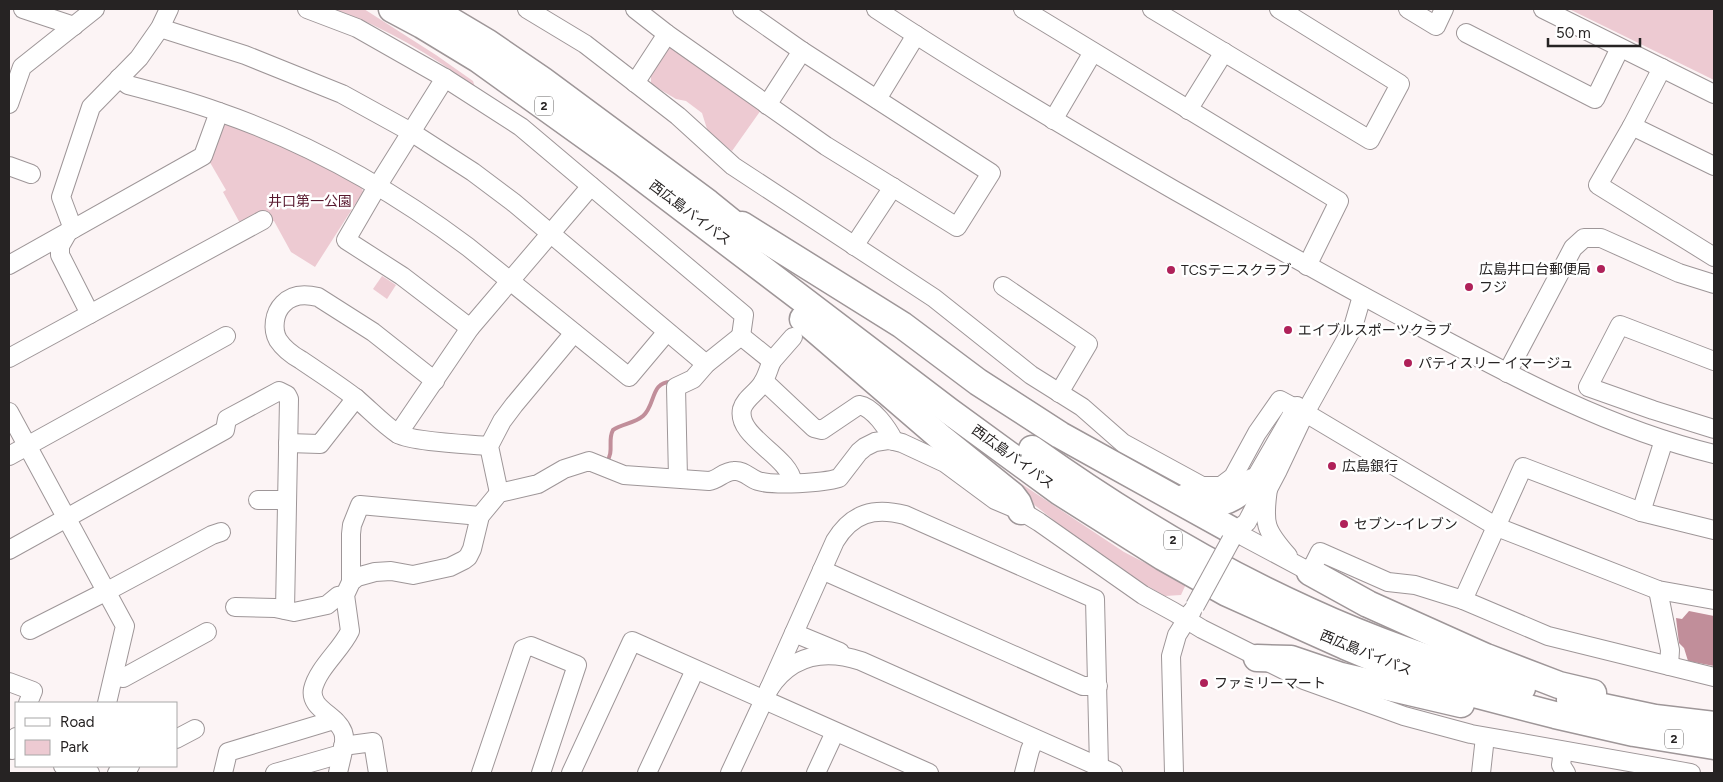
<svg xmlns="http://www.w3.org/2000/svg" width="1723" height="782" font-family="Figtree,'Noto Sans JP',sans-serif">
<style>
.green{fill:#edcad2}
.water{fill:#c18e9a}
.lines{fill:none;stroke-linecap:round;stroke-linejoin:round}
.stream{stroke:#c18e9a;stroke-width:4}
.minor-casing{stroke:#9e9698;stroke-width:20}
.highway-casing{stroke:#9e9698;stroke-width:29}
.minor{stroke:#fff;stroke-width:18}
.highway{stroke:#fff;stroke-width:26}
.minor-bridge-casing{stroke:#9e9698;stroke-width:20;stroke-linecap:butt}
.minor-bridge{stroke:#fff;stroke-width:18}
.poi-dot{fill:#af2159;stroke:#fff;stroke-width:2}
.labels{text-anchor:middle;dominant-baseline:central;stroke-width:5;stroke-linejoin:round;paint-order:stroke}
.shield{fill:#fff;stroke:#676565;stroke-width:1}
.shield-label{font-size:12px;font-weight:bold;fill:#262323}
.park-label{font-size:14px;fill:#58192f;stroke:#fff}
.street-label{font-size:14px;fill:#262323;stroke:#fff}
.poi-label{font-size:14px;fill:#262323;stroke:#fff;text-anchor:start}
</style>
<rect width="100%" height="100%" fill="#fcf4f5"/>
<g class="green">
<path d="M334 9H364L436 55 473 81 475 87C431 55 385 27 334 9Z"/>
<path d="M1569 9H1714V80Z"/>
<path d="M669 48H676L761 110 732 151 708 132 702 113 686 101 676 99 651 84V75Z"/>
<path d="M229 122 287 145 361 184 363 192 315 267 291 252 274 221 241 225 223 192 226 190 208 159 220 126Z"/>
<path d="M382 276 396 285 387 299 373 289Z"/>
<path d="M1002 471 1124 552 1186 584 1181 595 1165 596 1131 577 1084 544 1023 496Z"/>
</g>
<path class="water" d="M1689 611 1714 616V666L1688 661 1684 648 1679 643 1676 618 1682 619Z"/>
<g class="lines">
<path class="stream" d="M606 463C615 451 607 441 613 430 622 424 635 423 643 416 656 405 650 381 672 382"/>
<g class="minor-casing">
<g id="minor">
<path d="M23 9 74 26"/>
<path d="M307 9 357 28 445 78 521 127 744 315 741 336"/>
<path d="M527 9 585 44 678 116 733 166 934 298 1031 375 1082 407 1123 443 1202 486H1221L1233 477 1257 433 1280 400 1314 418 1497 527 1658 590 1714 600"/>
<path d="M635 9 667 34 826 146 957 227 991 173 802 51 742 9"/>
<path d="M876 9C973 73 1073 132 1174 190 1245 230 1316 271 1387 309 1492 365 1598 426 1714 454"/>
<path d="M1023 9 1339 201 1307 266"/>
<path d="M1152 9 1370 140 1400 84 1279 9"/>
<path d="M1408 9 1436 26 1444 9"/>
<path d="M1543 9 1714 94"/>
<path d="M160 28 245 55 342 94 411 132 473 172 513 202 706 364"/>
<path d="M1466 33 1595 99 1620 48"/>
<path d="M1662 68 1632 126 1598 185 1714 257"/>
<path d="M119 78 128 85C159 93 189 101 219 112 309 143 392 190 468 247L629 377 666 333"/>
<path d="M445 78 378 185 346 240 402 276 470 328"/>
<path d="M635 83 667 34"/>
<path d="M877 99 916 35"/>
<path d="M9 104 22 67 95 9"/>
<path d="M767 105 802 51"/>
<path d="M1188 110 1224 52"/>
<path d="M1053 120 1093 52"/>
<path d="M1632 126 1714 166"/>
<path d="M9 166 31 174"/>
<path d="M73 229 61 197 91 107 139 58 160 28 169 9"/>
<path d="M68 232 60 246V255L90 314"/>
<path d="M854 246 893 187"/>
<path d="M9 265 203 156 219 112"/>
<path d="M1003 286 1088 344 1059 393"/>
<path d="M9 358 263 220"/>
<path d="M772 361 793 337"/>
<path d="M1714 361 1620 325 1588 387 1653 410 1714 429"/>
<path d="M1507 373 1573 248 1584 238H1601L1679 273 1714 284"/>
<path d="M435 381 373 332 318 297C306 294 292 294 283 304 274 313 272 329 278 340 284 349 292 355 301 360 320 373 339 385 357 399 370 410 384 425 398 434 413 442 468 444 489 446"/>
<path d="M764 381 814 428 822 430 859 405C873 407 888 429 894 441"/>
<path d="M9 412 125 626 107 703"/>
<path d="M398 434 470 328 591 186"/>
<path d="M288 443 320 444 356 398"/>
<path d="M9 456 226 336"/>
<path d="M678 478 676 387 693 379 706 364 741 336 772 361C769 367 767 376 763 382 758 392 745 398 742 409 736 437 789 455 793 483"/>
<path d="M1268 489C1263 524 1265 530 1288 556"/>
<path d="M1251 492 1253 482 1297 406"/>
<path d="M499 493 489 446 502 421 514 405 574 333"/>
<path d="M258 500H287"/>
<path d="M1641 512 1664 440"/>
<path d="M1235 532 1310 572 1320 552 1388 582 1415 585 1463 600 1548 636 1714 677"/>
<path d="M1231 540 1235 532 1247 522 1261 495 1268 489 1278 470 1305 413 1353 327 1362 296"/>
<path d="M9 550 225 430 227 419 279 391 287 395 289 399 285 610"/>
<path d="M822 570 1083 686H1098"/>
<path d="M351 582V534L352 525 360 505 480 516"/>
<path d="M1658 590 1670 650 1669 666"/>
<path d="M1463 600 1523 467 1641 512 1714 530"/>
<path d="M235 607 275 608 294 612 327 605 338 596 345 595"/>
<path d="M30 630 113 588 212 535 221 532"/>
<path d="M794 633 840 652"/>
<path d="M114 676 123 678 207 632"/>
<path d="M9 682 33 691 28 703"/>
<path d="M769 689 835 541C852 513 874 507 905 515L1095 599 1099 767 1098 773"/>
<path d="M176 739 195 729"/>
<path d="M343 746 373 742 378 773"/>
<path d="M9 749 12 750 16 737"/>
<path d="M1563 751 1561 765 1566 773"/>
<path d="M63 766 90 773"/>
<path d="M117 773 130 766"/>
<path d="M223 773 228 752 334 720"/>
<path d="M275 773 341 754"/>
<path d="M338 773C340 761 347 743 343 732 337 715 309 709 313 689 318 668 341 650 350 631L345 595 351 582 357 577 375 572 391 571 413 575 450 567 464 560 468 557 472 549 480 516 499 493 538 484 564 469 589 461 624 475 709 481C718 480 724 471 734 471 744 470 749 478 758 481 774 486 823 483 839 478L859 452 865 447 875 442 888 440 894 441 902 443 945 463 995 500 1021 511 1039 522 1143 595 1174 612 1202 629 1304 680 1404 716 1471 734 1691 773"/>
<path d="M481 773 523 649 531 646 577 665 541 773"/>
<path d="M571 773 632 641 929 773"/>
<path d="M647 773 695 670"/>
<path d="M730 773 769 689C791 655 824 649 861 661L1113 773"/>
<path d="M816 773 835 732"/>
<path d="M1024 773 1030 750 1035 739"/>
<path d="M1174 773 1171 656 1177 635 1192 611"/>
<path d="M1481 773 1485 737"/>
</g>
</g>
<g class="highway-casing">
<g id="highway">
<path d="M392 9 422 25 478 59 623 163 949 411 1060 492 1163 557 1227 593 1345 646 1388 664 1474 694 1555 715 1634 733 1714 746"/>
<path d="M431 9 488 43 542 80 708 203 755 241"/>
<path d="M742 225 902 325 978 382 1060 435 1235 532"/>
<path d="M803 319 940 437 1012 495 1018 503 1021 511"/>
<path d="M1032 449C1119 511 1211 567 1309 611 1378 643 1450 667 1522 688"/>
<path d="M1186 497C1216 508 1229 504 1253 482"/>
<path d="M1310 572 1368 604 1486 657 1559 685 1593 693"/>
<path d="M1257 658 1291 659 1341 676 1461 704"/>
<path d="M1570 700 1655 718 1714 725"/>
</g>
</g>
<use href="#minor" class="minor"/>
<use href="#highway" class="highway"/>
<g class="minor-bridge-casing">
<path id="minor-bridge" d="M1195 606 1231 540"/>
</g>
<use href="#minor-bridge" class="minor-bridge"/>
</g>
<g class="poi-dot">
<circle cx="1601" cy="269" r="5"/>
<circle cx="1171" cy="270" r="5"/>
<circle cx="1469" cy="287" r="5"/>
<circle cx="1288" cy="330" r="5"/>
<circle cx="1408" cy="363" r="5"/>
<circle cx="1332" cy="466" r="5"/>
<circle cx="1344" cy="524" r="5"/>
<circle cx="1204" cy="683" r="5"/>
</g>
<g class="labels">
<g class="shield">
<rect x="535" y="96.5" width="18" height="19" rx="4"/>
<rect x="1164" y="530.5" width="18" height="19" rx="4"/>
<rect x="1665" y="729.5" width="18" height="19" rx="4"/>
</g>
<g class="shield-label">
<text x="544" y="106">2</text>
<text x="1173" y="540">2</text>
<text x="1674" y="739">2</text>
</g>
<g class="park-label">
<text x="310" y="201">井口第一公園</text>
</g>
<g class="street-label">
<text transform="translate(690 213) rotate(37)">西広島バイパス</text>
<text transform="translate(1013 457) rotate(36)">西広島バイパス</text>
<text transform="translate(1366 653) rotate(22)">西広島バイパス</text>
</g>
<g class="poi-label">
<text x="1591" y="269" text-anchor="end">広島井口台郵便局</text>
<text x="1181" y="270">TCSテニスクラブ</text>
<text x="1479" y="287">フジ</text>
<text x="1298" y="330">エイブルスポーツクラブ</text>
<text x="1418" y="363">パティスリー イマージュ</text>
<text x="1342" y="466">広島銀行</text>
<text x="1354" y="524">セブン-イレブン</text>
<text x="1214" y="683">ファミリーマート</text>
</g>
</g>
<rect width="1723" height="782" fill="none" stroke="#262323" stroke-width="20"/>
<rect x="15" y="702" width="162" height="65" fill="#ffffff" stroke="#a8a7a7"/>
<rect x="25" y="718" width="25" height="8" fill="#ffffff" stroke="#a8a7a7"/>
<text x="60" y="727" font-size="15" fill="#262323">Road</text>
<rect x="25" y="740" width="25" height="15" fill="#edcad2" stroke="#a8a7a7"/>
<text x="60" y="752" font-size="15" fill="#262323">Park</text>
<path d="M1548 38v8h92v-8" fill="none" stroke="#262323" stroke-width="2.5"/>
<text x="1556" y="38" font-size="15" fill="#262323" stroke="#ffffff" stroke-width="4" paint-order="stroke">50 m</text>
</svg>
